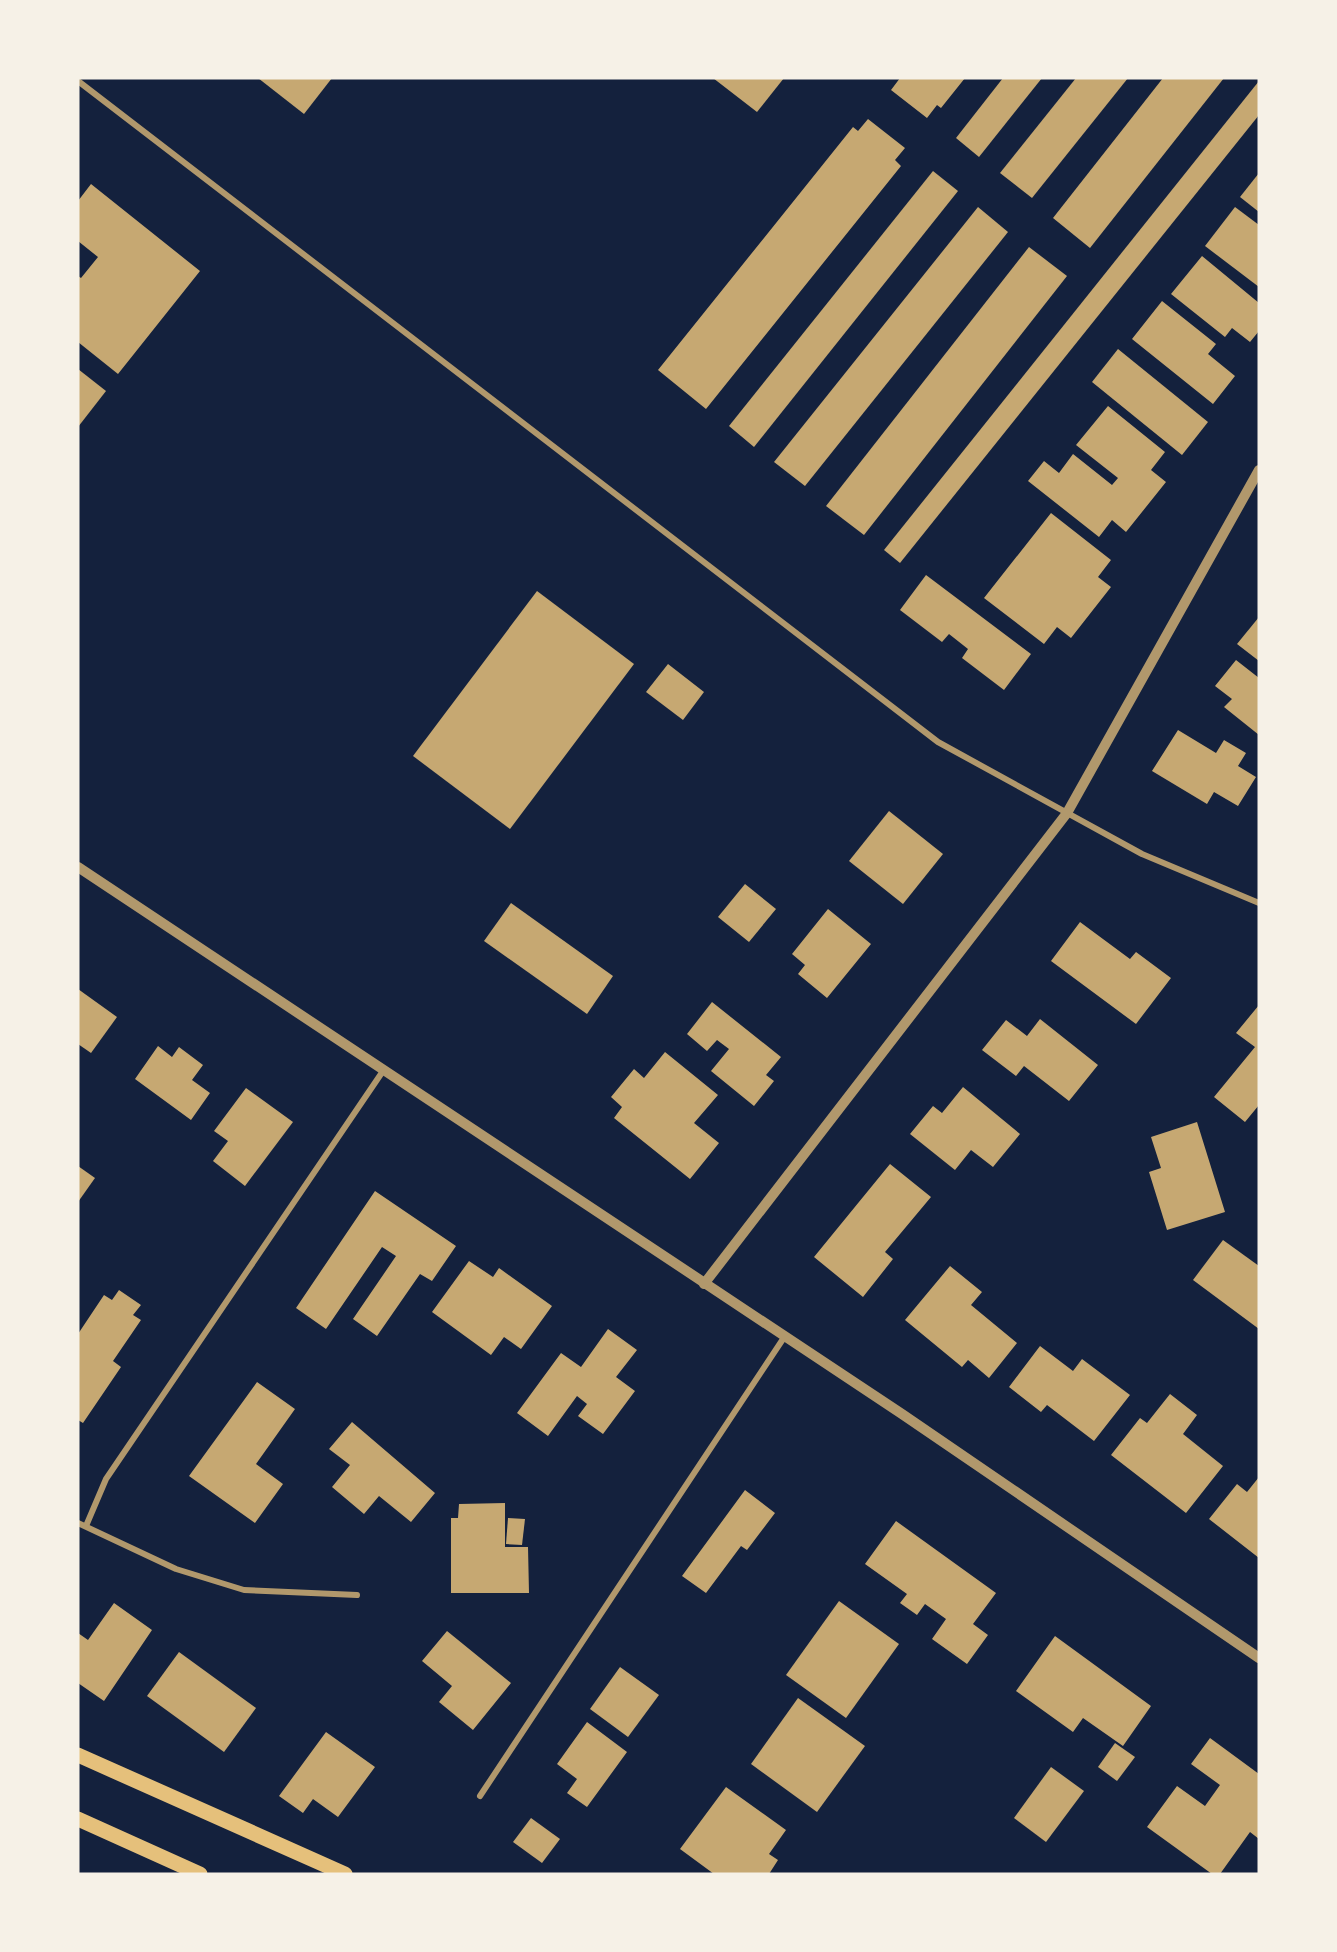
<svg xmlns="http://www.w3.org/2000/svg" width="1337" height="1952" font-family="'Titillium Web',sans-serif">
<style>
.building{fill:#c6a872}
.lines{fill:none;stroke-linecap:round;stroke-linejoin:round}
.minor{stroke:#b1986c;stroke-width:6}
.tertiary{stroke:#b1986c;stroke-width:10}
.primary{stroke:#e5c07b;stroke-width:15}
</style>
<rect width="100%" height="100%" fill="#14213d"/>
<g class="building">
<path d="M258 78H332L304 114Z"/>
<path d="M713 78H784L757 112Z"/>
<path d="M900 78H965L941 108 937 105 927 118 891 90Z"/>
<path d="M1003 78H1042L979 157 956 138Z"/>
<path d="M1076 78H1128L1032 198 1000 173Z"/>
<path d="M1163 78H1224L1090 248 1053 218Z"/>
<path d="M1259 81V115L900 563 884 550Z"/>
<path d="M868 119 905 148 895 160 901 166 706 409 658 370 853 127 858 131Z"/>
<path d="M933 171 958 191 754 447 729 426Z"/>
<path d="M1259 173V212L1240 197Z"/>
<path d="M91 184 200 271 118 374 78 342V276L81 278 98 257 78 241V201Z"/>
<path d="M978 207 1008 232 805 486 774 462Z"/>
<path d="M1235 207 1259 225V287L1205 246Z"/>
<path d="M1029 247 1067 276 864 535 826 506Z"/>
<path d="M1202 256 1259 303V331L1250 342 1232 328 1225 337 1171 294Z"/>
<path d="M1162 301 1216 344 1208 354 1235 376 1213 404 1132 339Z"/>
<path d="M1118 349 1208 422 1182 455 1092 382Z"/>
<path d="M78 369 106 391 78 427Z"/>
<path d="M1108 406 1165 452 1151 470 1166 482 1126 532 1112 520 1099 537 1028 481 1044 461 1059 473 1073 454 1112 485 1118 478 1076 445Z"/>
<path d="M1051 513 1111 560 1098 577 1111 587 1071 638 1057 627 1044 644 984 598Z"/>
<path d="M926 575 1031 654 1004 690 962 658 968 649 949 634 942 642 900 610Z"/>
<path d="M537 591 634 664 510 829 413 756Z"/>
<path d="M1259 617V661L1237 644Z"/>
<path d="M1236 660 1259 678V735L1224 707 1232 699 1215 686Z"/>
<path d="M668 664 704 692 683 720 646 692Z"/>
<path d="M1178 730 1216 753 1224 740 1246 753 1238 766 1256 777 1238 806 1214 792 1207 804 1152 771Z"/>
<path d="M889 811 943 854 903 904 849 861Z"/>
<path d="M745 884 776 909 749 942 718 917Z"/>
<path d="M511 903 613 976 587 1014 484 941Z"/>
<path d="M828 909 871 944 827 998 798 974 805 965 792 954Z"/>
<path d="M1080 922 1130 959 1136 952 1171 978 1136 1024 1051 961Z"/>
<path d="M78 989 117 1017 91 1053 78 1044Z"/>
<path d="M712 1002 781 1057 766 1075 774 1081 754 1106 711 1071 729 1049 717 1040 707 1051 687 1034Z"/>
<path d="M1259 1005V1105L1245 1122 1214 1097 1255 1047 1236 1033Z"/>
<path d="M1040 1019 1098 1065 1069 1101 1024 1066 1016 1076 982 1050 1006 1020 1027 1036Z"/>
<path d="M158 1046 172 1057 179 1047 203 1065 192 1080 210 1093 191 1120 135 1079Z"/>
<path d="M665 1052 718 1095 694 1123 719 1143 690 1179 614 1118 622 1107 611 1097 634 1069 644 1078Z"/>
<path d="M963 1087 1020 1134 993 1167 971 1150 955 1170 910 1134 933 1106 942 1113Z"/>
<path d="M246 1088 293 1122 245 1186 213 1161 228 1141 214 1131Z"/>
<path d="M1197 1122 1225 1212 1167 1230 1149 1172 1161 1168 1151 1137Z"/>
<path d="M890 1164 931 1197 885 1252 893 1259 863 1297 814 1257Z"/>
<path d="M78 1166 95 1178 78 1202Z"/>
<path d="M375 1191 456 1246 432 1281 420 1274 377 1336 353 1319 396 1256 382 1247 326 1329 296 1308Z"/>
<path d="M1223 1240 1259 1266V1329L1193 1280Z"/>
<path d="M469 1261 493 1277 499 1268 552 1306 521 1349 504 1337 491 1355 432 1312Z"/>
<path d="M950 1266 982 1292 971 1305 1017 1343 989 1378 968 1360 962 1367 905 1320Z"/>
<path d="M119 1290 141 1305 133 1315 141 1320 113 1361 121 1367 83 1423 78 1420V1334L104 1295 112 1300Z"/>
<path d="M608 1329 637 1350 616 1377 635 1391 603 1434 578 1416 587 1404 577 1396 548 1436 517 1413 561 1353 581 1367Z"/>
<path d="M1040 1346 1073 1371 1082 1359 1130 1395 1094 1441 1047 1405 1041 1412 1009 1387Z"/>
<path d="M257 1382 295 1409 256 1464 283 1484 255 1523 189 1476Z"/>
<path d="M1170 1394 1197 1415 1183 1434 1223 1466 1186 1513 1111 1455 1140 1418 1147 1423Z"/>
<path d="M352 1422 435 1493 411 1522 379 1496 364 1514 332 1487 350 1465 329 1449Z"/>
<path d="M1259 1477V1558L1209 1519 1237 1484 1247 1492Z"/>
<path d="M745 1490 775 1513 747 1550 741 1546 706 1593 682 1576Z"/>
<path d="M505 1503V1547H528L529 1593H451V1518H458L459 1504Z"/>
<path d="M508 1518 525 1519 522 1545 506 1544Z"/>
<path d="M896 1521 996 1593 973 1624 988 1635 967 1664 932 1639 946 1619 925 1604 917 1615 900 1603 907 1594 865 1564Z"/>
<path d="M839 1601 899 1644 846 1718 786 1675Z"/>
<path d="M114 1603 152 1630 104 1701 78 1683V1633L88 1640Z"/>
<path d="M447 1631 511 1683 473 1730 439 1702 452 1686 422 1661Z"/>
<path d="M1055 1636 1151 1706 1123 1746 1083 1718 1073 1732 1016 1691Z"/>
<path d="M179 1652 256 1708 224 1752 147 1696Z"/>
<path d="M620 1667 659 1695 628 1737 590 1709Z"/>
<path d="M798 1698 865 1746 817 1812 751 1764Z"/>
<path d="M587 1722 627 1752 587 1807 567 1793 577 1779 557 1764Z"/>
<path d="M326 1732 375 1767 338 1817 313 1799 303 1813 279 1796Z"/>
<path d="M1210 1738 1259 1774V1839L1250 1832 1220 1874H1212L1147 1827 1177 1786 1205 1806 1220 1785 1191 1764Z"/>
<path d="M1115 1743 1135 1757 1117 1781 1098 1767Z"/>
<path d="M1051 1767 1084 1791 1046 1842 1014 1818Z"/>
<path d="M726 1787 786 1830 769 1854 778 1860 769 1874H714L680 1849Z"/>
<path d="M531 1818 560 1839 542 1863 513 1842Z"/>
</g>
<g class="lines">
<g class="minor">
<path d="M78 81 938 742 1142 854 1259 903"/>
<path d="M78 1523 176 1569 244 1590 357 1595"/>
<path d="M86 1526 106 1479 383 1071"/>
<path d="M480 1796 785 1336"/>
</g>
<g class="tertiary">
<path d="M78 867 902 1414 1259 1658"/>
<path d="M704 1284 1067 813 1259 470"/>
</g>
<g class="primary">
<path d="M78 1755 345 1874"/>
<path d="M78 1819 200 1874"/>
</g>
</g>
<rect width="1337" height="1952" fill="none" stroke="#f6f1e7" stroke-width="159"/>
</svg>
